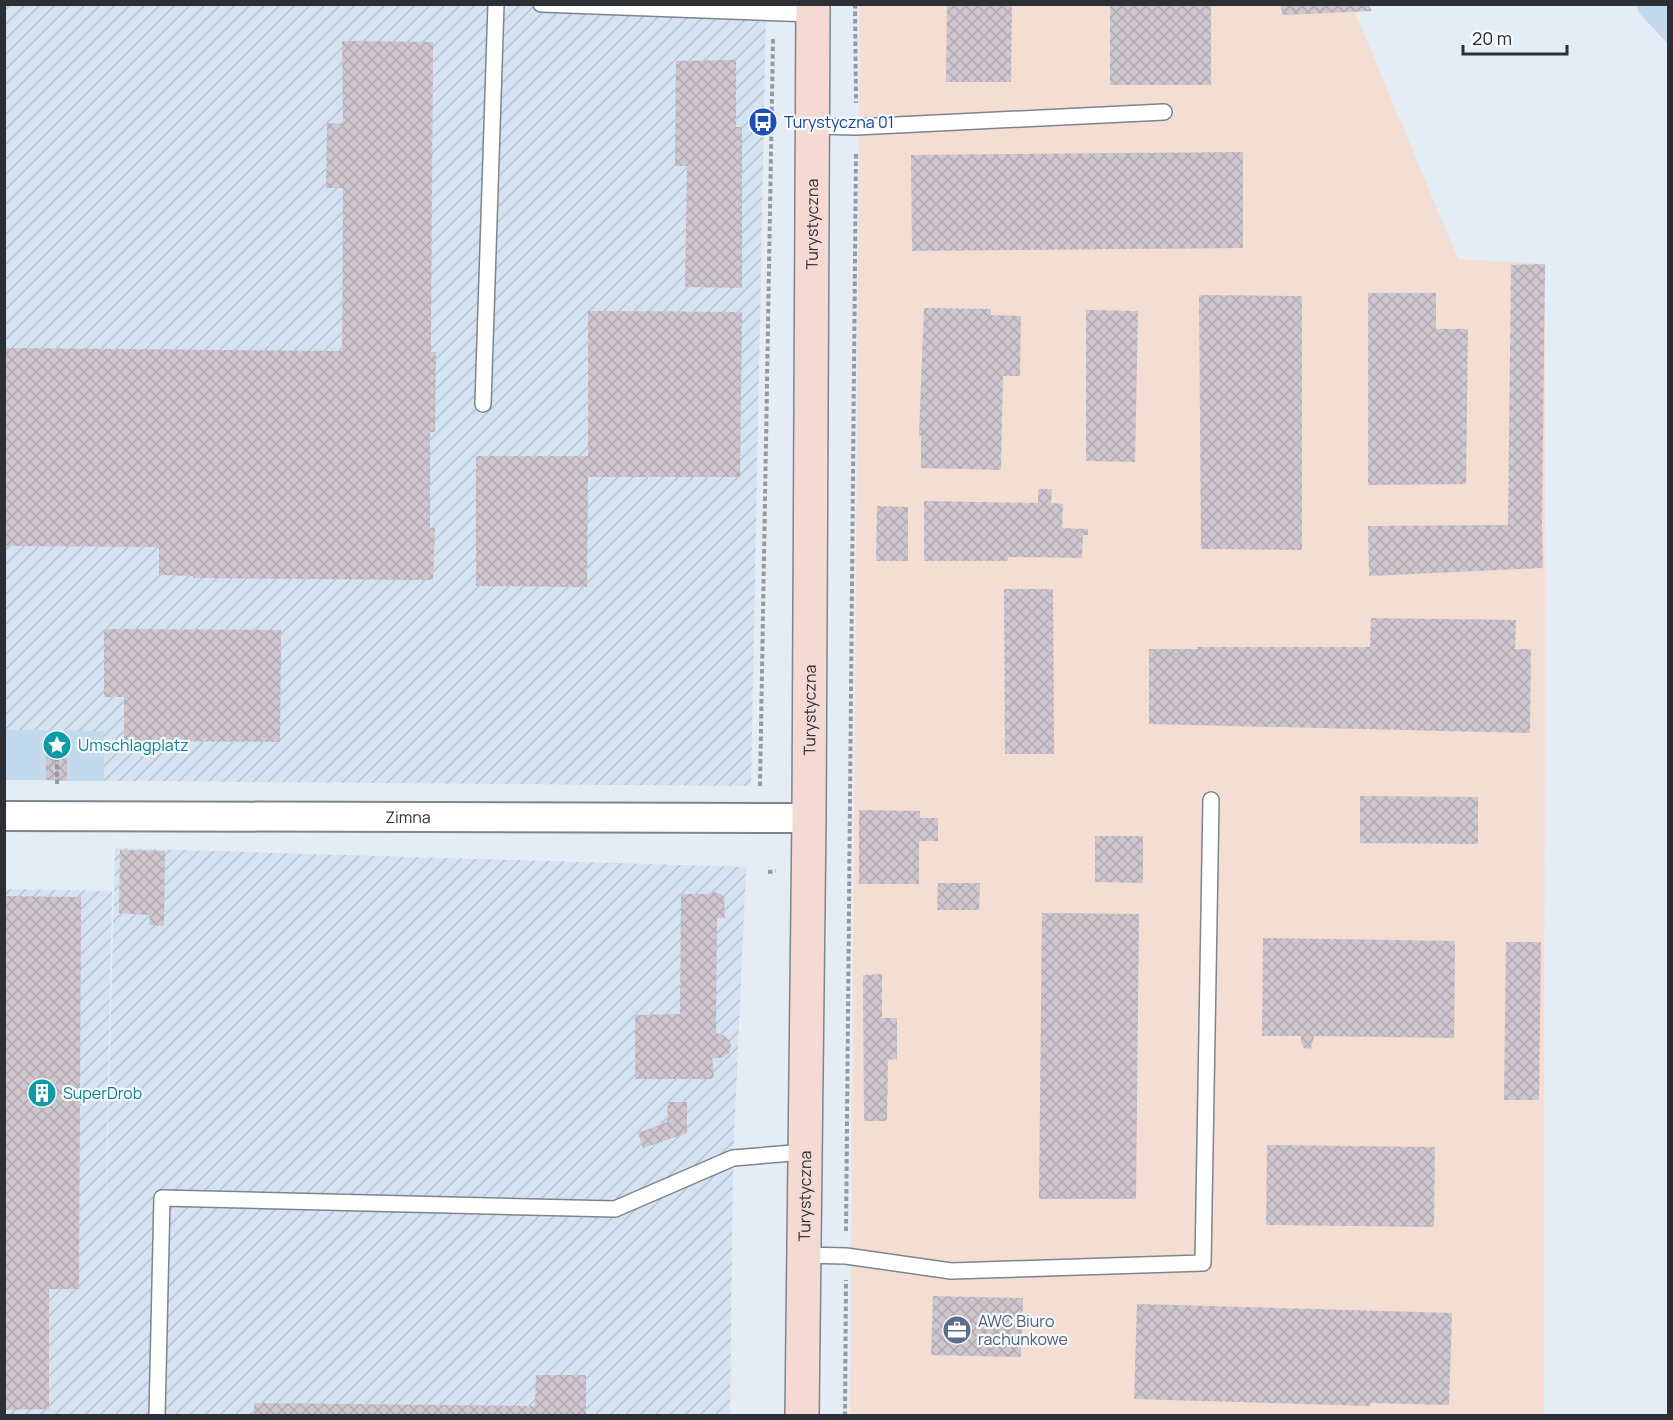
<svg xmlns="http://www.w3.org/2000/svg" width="1673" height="1420" font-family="Manrope,sans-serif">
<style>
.commercial{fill:#f4ddd2}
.industrial{fill:url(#industrial-furrows)}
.green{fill:#c2d9ee}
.building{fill:url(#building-cross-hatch)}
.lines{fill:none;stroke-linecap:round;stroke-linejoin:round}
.service-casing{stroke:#7d858d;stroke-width:18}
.minor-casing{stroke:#7d858d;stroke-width:32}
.secondary-casing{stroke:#7d858d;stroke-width:36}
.path{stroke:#949aa1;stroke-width:4;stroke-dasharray:4.5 3;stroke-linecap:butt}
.service{stroke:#fff;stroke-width:15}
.minor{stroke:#fff;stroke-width:28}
.secondary{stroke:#f4dad2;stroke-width:33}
.labels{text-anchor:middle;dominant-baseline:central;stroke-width:4.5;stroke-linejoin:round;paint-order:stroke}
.transit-label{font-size:16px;fill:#164399;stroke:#f6fafd;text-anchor:start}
.street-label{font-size:16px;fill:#2c2f33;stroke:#f6fafd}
.culture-label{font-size:16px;fill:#0d838f;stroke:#f6fafd;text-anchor:start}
.service-label{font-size:16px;fill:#4e5e75;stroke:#f6fafd;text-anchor:start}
</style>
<defs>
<pattern id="industrial-furrows" width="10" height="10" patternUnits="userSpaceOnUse" patternTransform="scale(1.5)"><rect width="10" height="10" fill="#d4e2f1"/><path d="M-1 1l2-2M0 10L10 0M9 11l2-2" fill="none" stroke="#b6c2cf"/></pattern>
<pattern id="building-cross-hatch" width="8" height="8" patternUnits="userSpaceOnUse" patternTransform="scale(1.5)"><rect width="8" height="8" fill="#cec5ce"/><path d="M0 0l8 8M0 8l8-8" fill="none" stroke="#b1aab1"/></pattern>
</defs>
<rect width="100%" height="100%" fill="#e4edf6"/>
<path class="commercial" d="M860 5H1352L1458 259 1545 264 1544 1415 850 1416Z"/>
<g class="industrial">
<path d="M4 5H766L751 786 5 780Z"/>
<path d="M115 848 746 867 733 1158 730 1415 5 1416V889L112 891 104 1291Z"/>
</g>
<g class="green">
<path d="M1636 5H1668V44L1639 13Z"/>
<path d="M5 730 104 731V781H67V740H46V780H5Z"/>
</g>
<g class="building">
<path d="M947 4H1012L1011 82H946Z"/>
<rect x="1110" y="4" width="101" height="81"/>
<path d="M1280 4H1368L1372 11 1283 15Z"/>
<path d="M342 41 433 42 431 330V352H436L435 432H430V528H435L433 580 193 578V576L159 575V547L4 546V348L342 351 343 188H326L327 123 343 124Z"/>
<path d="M736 60V127H742V288L685 287 687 166H675L676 61Z"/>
<path d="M1243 152V248L912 251 911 155Z"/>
<path d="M1545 264 1542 525 1543 568 1369 576 1368 526 1508 525 1511 265Z"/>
<path d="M1368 293H1436V329H1468L1466 484 1368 485Z"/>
<path d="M1199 295 1302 296V550L1201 549Z"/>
<path d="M924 308 991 309V315L1021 316 1020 376H1003L1001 470 921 468V435L919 436Z"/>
<path d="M1086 310 1138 311 1135 462 1086 461Z"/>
<path d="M588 311 742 312 740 477H588L587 587 476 586V456H588Z"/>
<path d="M1038 489H1052L1051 503 1063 504 1062 528 1088 529V535H1083L1082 558 1008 557V561H924V501L1038 503Z"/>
<path d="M877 506 908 507V561H876Z"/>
<path d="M1004 589H1053L1054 754H1005Z"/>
<path d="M1371 618 1516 620 1515 649H1531L1530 733 1149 724V649H1197V647H1370Z"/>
<path d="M104 629 281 630 280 742 124 741V697H104Z"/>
<path d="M46 740H67V781L46 780Z"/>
<path d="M1360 796 1478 797V844L1360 843Z"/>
<path d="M859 810 920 811V818H938V841H919V884H859Z"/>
<path d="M1095 836H1143V883L1095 882Z"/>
<path d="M120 850 165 851 164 926 149 925 150 915 119 913Z"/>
<path d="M938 883H980L979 910H937Z"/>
<path d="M716 892 723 895 724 898 725 918H717L716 1033 723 1035 729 1040 731 1045 729 1053 721 1058H712L714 1076 712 1079H635V1015L680 1014 681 894H709Z"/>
<path d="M4 896 81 897 79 1289H49V1409L4 1410Z"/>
<path d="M1042 913 1139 914 1136 1199H1039Z"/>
<path d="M1263 938 1455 941 1454 1038 1314 1036 1311 1049 1304 1048 1301 1043V1036H1262Z"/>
<path d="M1506 942H1541L1539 1100H1504Z"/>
<path d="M882 974V1018H897V1059L888 1060 887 1121H864L863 975Z"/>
<path d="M668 1102H687V1133L643 1148 638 1133 667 1122Z"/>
<path d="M1267 1145 1435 1147 1434 1227 1266 1225Z"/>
<path d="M933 1296 1023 1298 1021 1357 931 1355Z"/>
<path d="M1137 1304 1452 1313 1449 1405 1370 1403V1406L1134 1399Z"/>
<path d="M536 1375H586V1416H254V1403L535 1406Z"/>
</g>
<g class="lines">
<g class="service-casing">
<g id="service">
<path d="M541 4 813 14"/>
<path d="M812 126 856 127 1164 112"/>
<path d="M483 404 496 4"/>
<path d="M803 1255 846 1256 951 1271 1203 1263 1211 800"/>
<path d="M157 1416 162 1198 615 1209 733 1158 805 1152"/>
</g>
</g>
<g class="minor-casing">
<g id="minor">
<path id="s1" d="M4 816 809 818"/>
</g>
</g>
<g class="secondary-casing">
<g id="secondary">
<path id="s2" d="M802 1416 809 818 813 4"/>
</g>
</g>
<g class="path">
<path d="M855 4 856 103"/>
<path d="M57 784V751"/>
<path d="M760 786 773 38"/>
<path d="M768 872 776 871"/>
<path d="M846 1231 856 152"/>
<path d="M845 1416 846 1280"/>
</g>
<use href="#service" class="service"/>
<use href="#minor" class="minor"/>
<use href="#secondary" class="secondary"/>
</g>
<defs>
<g id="bus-disc" transform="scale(1.5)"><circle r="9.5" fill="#1a4fb4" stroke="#f6fafd"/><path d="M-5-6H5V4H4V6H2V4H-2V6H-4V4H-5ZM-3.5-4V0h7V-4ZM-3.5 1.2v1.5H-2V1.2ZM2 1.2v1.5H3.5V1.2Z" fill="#fff"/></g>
<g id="sight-disc" transform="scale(1.5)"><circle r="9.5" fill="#0f9aa8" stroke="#f6fafd"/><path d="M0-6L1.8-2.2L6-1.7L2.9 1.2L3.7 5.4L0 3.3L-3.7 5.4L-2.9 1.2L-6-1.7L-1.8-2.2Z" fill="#fff"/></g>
<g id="building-disc" transform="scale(1.5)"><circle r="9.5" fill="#0f9aa8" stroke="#f6fafd"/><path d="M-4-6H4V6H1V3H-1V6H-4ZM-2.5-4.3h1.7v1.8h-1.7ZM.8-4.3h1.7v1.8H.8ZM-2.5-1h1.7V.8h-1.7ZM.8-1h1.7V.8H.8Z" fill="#fff"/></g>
<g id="office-disc" transform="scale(1.5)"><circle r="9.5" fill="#5c6f8a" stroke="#f6fafd"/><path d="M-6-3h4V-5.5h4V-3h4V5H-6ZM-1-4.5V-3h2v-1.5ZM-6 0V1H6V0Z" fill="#fff"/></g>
</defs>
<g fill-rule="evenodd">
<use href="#bus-disc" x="763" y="122"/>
<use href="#sight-disc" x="57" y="745"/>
<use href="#building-disc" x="42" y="1093"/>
<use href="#office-disc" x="957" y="1330"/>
</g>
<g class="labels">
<g class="transit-label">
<text x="784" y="122">Turystyczna 01</text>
</g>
<g class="street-label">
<text stroke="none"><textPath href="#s2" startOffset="1192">Turystyczna</textPath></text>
<text stroke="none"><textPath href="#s2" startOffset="706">Turystyczna</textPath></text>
<text stroke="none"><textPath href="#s1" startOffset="404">Zimna</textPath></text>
<text stroke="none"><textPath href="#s2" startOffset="220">Turystyczna</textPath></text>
</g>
<g class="culture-label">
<text x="78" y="745">Umschlagplatz</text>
<text x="63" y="1093">SuperDrob</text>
</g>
<g class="service-label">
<text x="978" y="1321">AWC Biuro<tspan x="978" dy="18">rachunkowe</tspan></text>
</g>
</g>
<rect width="1673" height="1420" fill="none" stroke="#2c2f33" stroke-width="12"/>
<path d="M1463 45v9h104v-9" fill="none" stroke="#2c2f33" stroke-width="3"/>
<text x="1472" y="45" font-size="18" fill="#2c2f33" stroke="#f6fafd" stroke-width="4.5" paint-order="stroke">20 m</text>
</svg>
